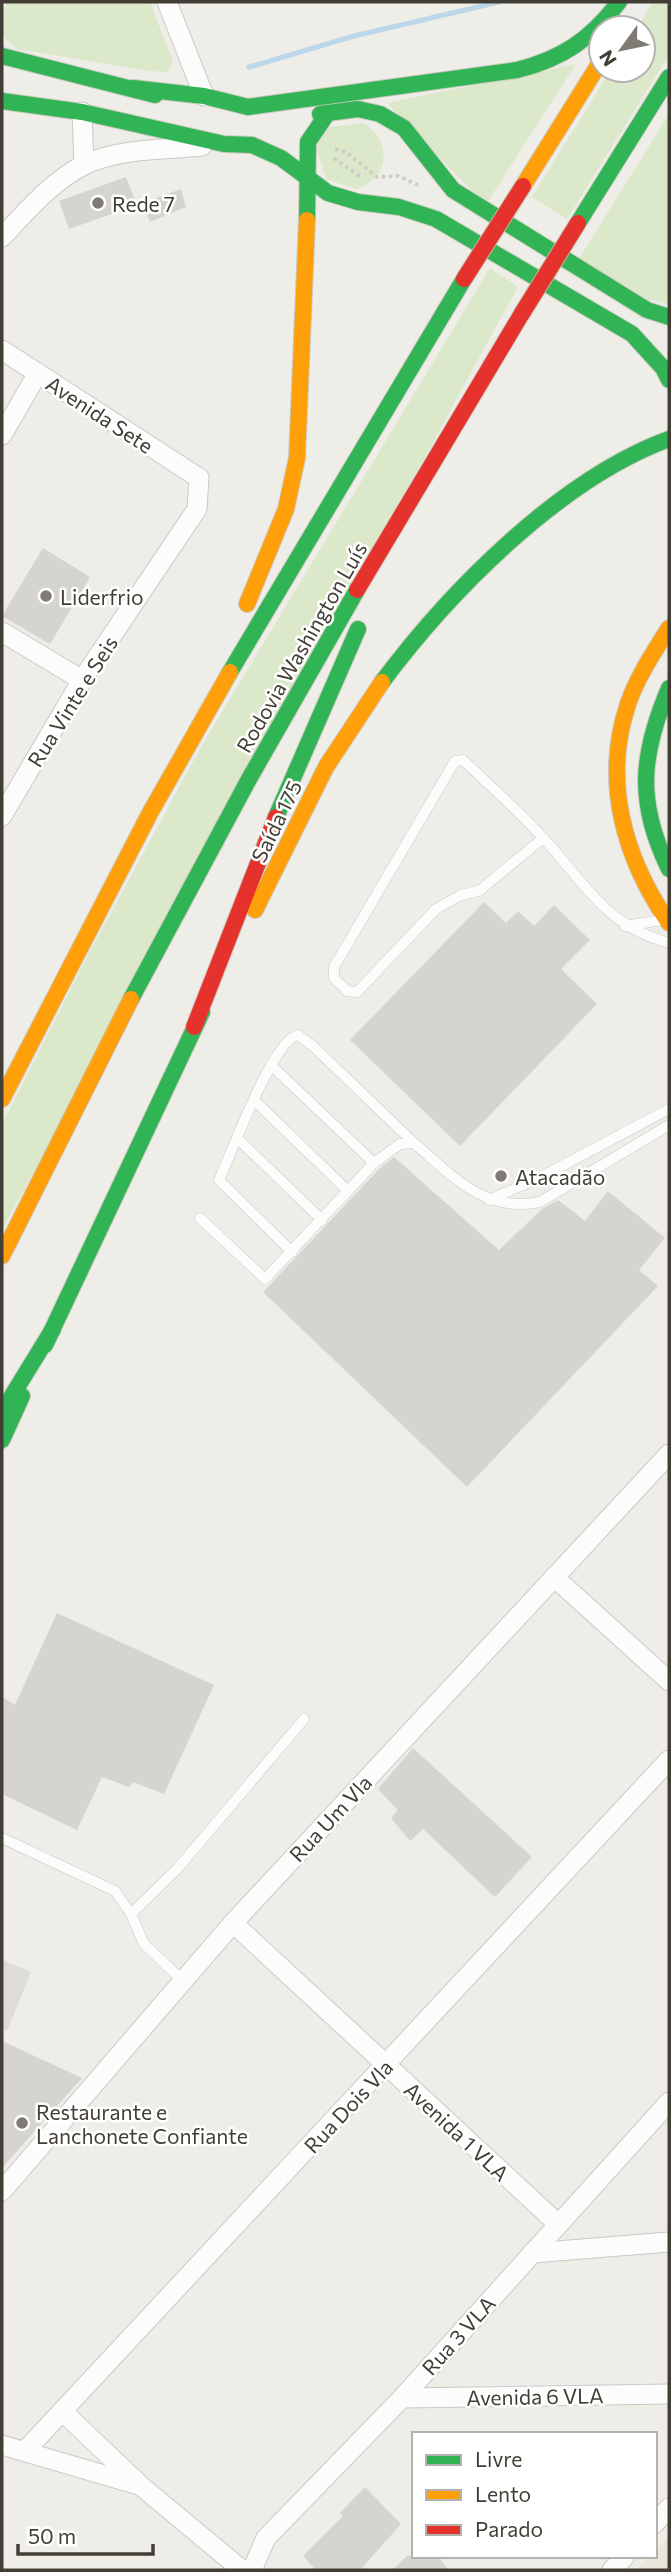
<svg xmlns="http://www.w3.org/2000/svg" width="671" height="2572" font-family="Commissioner,sans-serif">
<style>
.education{fill:#e9e5d8}
.green{fill:#dbe8c9}
.parking{fill:#dddcd8}
.lines{fill:none;stroke-linecap:round;stroke-linejoin:round}
.stream{stroke:#bbd7e9;stroke-width:5}
.building{fill:#d6d4cf}
.lane-casing{stroke:#cbc9c4;stroke-width:11}
.street-casing{stroke:#cbc9c4;stroke-width:21}
.fast-casing{stroke:#cccabf;stroke-width:18}
.slow-casing{stroke:#cccabf;stroke-width:18}
.jam-casing{stroke:#cccabf;stroke-width:18}
.path{stroke:#cccbc7;stroke-width:3.5;stroke-dasharray:3.5 3.5;stroke-linecap:butt}
.lane{stroke:#fcfcfc;stroke-width:10}
.street{stroke:#fcfcfc;stroke-width:19}
.fast{stroke:#30b455;stroke-width:16}
.slow{stroke:#ff9f0a;stroke-width:16}
.jam{stroke:#e5322d;stroke-width:16}
.jam-bridge-casing{stroke:#c4baa5;stroke-width:18;stroke-linecap:butt}
.jam-bridge{stroke:#e5322d;stroke-width:16}
.poi-dot{fill:#7f7b74;stroke:#fff;stroke-width:2.5}
.labels{text-anchor:middle;dominant-baseline:central;stroke-width:5;stroke-linejoin:round;paint-order:stroke}
.poi-label{font-size:21px;fill:#433e35;stroke:#fff;text-anchor:start}
.street-label{font-size:21px;fill:#433e35;stroke:#fff}
</style>
<rect width="100%" height="100%" fill="#eeede8"/>
<path class="education" d="M669 2536V2570H637L650 2556H655V2551Z"/>
<g class="green">
<path d="M8 2H150L173 62 167 72 149 71 17 49 2 35V15Z"/>
<path d="M653 2H669V55L567 219 532 197 611 70H643V28H637Z"/>
<path d="M576 64 488 201 470 189 387 103Z"/>
<path d="M669 114V304L648 299 579 259Z"/>
<path d="M363 123C393 141 390 178 356 189L326 179 316 147 329 127Z"/>
<path d="M490 268 518 287 2 1230V1124L88 955 201 747Z"/>
</g>
<path class="parking" d="M2 1960 31 1972 7 2031 2 2029Z"/>
<g class="lines">
<path class="stream" d="M249 67 354 36 499 2"/>
</g>
<g class="building">
<path d="M126 177 137 205 69 229 59 201Z"/>
<path d="M181 189 186 207 150 222 142 203Z"/>
<path d="M43 548 90 577 50 644 2 616Z"/>
<path d="M484 902 506 923 518 911 534 926 554 905 590 940 561 969 597 1004 460 1146 350 1040Z"/>
<path d="M394 1157 499 1250 542 1209 558 1200 585 1221 608 1191 665 1238 639 1270 658 1286 467 1487 263 1292 379 1169Z"/>
<path d="M57 1613 214 1685 164 1794 133 1782 129 1787 102 1777 77 1830 2 1794V1697L15 1705Z"/>
<path d="M413 1748 532 1857 495 1897 423 1829 410 1841 391 1818 398 1810 378 1789Z"/>
<path d="M2 2041 82 2078 2 2168Z"/>
<path d="M365 2487 401 2524 360 2570H316L303 2556 343 2516 340 2513Z"/>
<path d="M407 2556H437L449 2570H392Z"/>
</g>
<g class="lines">
<g class="lane-casing">
<g id="lane">
<path d="M543 838 479 891 461 895 436 909 357 992 347 991 334 978V967L455 761 463 760C490 786 519 811 544 839 587 885 604 925 669 943"/>
<path d="M625 926 662 920"/>
<path d="M271 1065 374 1163"/>
<path d="M255 1101 348 1191"/>
<path d="M238 1139 322 1220"/>
<path d="M489 1200 541 1177 669 1109"/>
<path d="M200 1218 265 1279 374 1163 400 1144 414 1143C454 1177 484 1213 540 1202L669 1125"/>
<path d="M292 1252 219 1180C231 1154 274 1038 298 1035L314 1047 414 1143"/>
<path d="M2 1838 115 1891 131 1914 144 1944 182 1980"/>
<path d="M131 1914 178 1868 304 1719"/>
</g>
</g>
<g class="street-casing">
<g id="street">
<path d="M167 2 204 96"/>
<path d="M82 112 84 165"/>
<path d="M2 237C26 212 52 181 84 165 119 148 164 150 202 146"/>
<path d="M2 350 199 478 197 509 82 680 2 816"/>
<path d="M2 435 38 373"/>
<path d="M2 632 82 680"/>
<path d="M554 1577 669 1681"/>
<path d="M233 1923 558 2224"/>
<path d="M2 2191 233 1923 669 1454"/>
<path d="M532 2253 669 2242"/>
<path d="M402 2398 669 2394"/>
<path d="M62 2411 141 2486 242 2570"/>
<path d="M2 2445 135 2484"/>
<path d="M25 2451 669 1760"/>
<path d="M655 2523 669 2508"/>
<path d="M252 2570 266 2538 402 2398 669 2102"/>
<path d="M612 2570 625 2556"/>
</g>
</g>
<g class="fast-casing">
<g id="fast">
<path d="M2 56 155 95"/>
<path d="M133 88 204 96 248 107 517 70C562 59 591 39 619 2"/>
<path d="M2 101 82 112 224 144 252 145 281 158 328 193 358 202 399 207 436 219 632 334 663 368 669 380"/>
<path d="M320 114 358 109 380 114 404 128 453 190 647 310 669 317"/>
<path d="M307 220 308 142 327 114"/>
<path d="M578 223 669 77"/>
<path d="M230 672 464 279"/>
<path d="M382 682C450 591 560 479 669 439"/>
<path d="M669 688C641 754 636 802 669 869"/>
<path d="M276 817 358 629"/>
<path d="M131 999 249 779 357 590"/>
<path d="M45 1345 202 1012"/>
<path d="M2 1412 53 1329"/>
<path d="M2 1440 22 1396"/>
</g>
</g>
<g class="slow-casing">
<g id="slow">
<path d="M523 186 601 61"/>
<path d="M247 604 286 509 297 458 307 220"/>
<path d="M669 628C654 652 637 677 628 704 602 781 624 858 669 923"/>
<path d="M255 910 326 767 382 682"/>
<path d="M2 1099 150 813 230 672"/>
<path d="M2 1256 131 999"/>
</g>
</g>
<g class="jam-casing">
<g id="jam">
<path d="M357 590 521 315"/>
<path d="M194 1027 276 817"/>
</g>
</g>
<g class="path">
<path d="M335 149 346 152 377 177 398 176 418 185"/>
<path d="M334 158 362 178"/>
</g>
<use href="#lane" class="lane"/>
<use href="#street" class="street"/>
<use href="#fast" class="fast"/>
<use href="#slow" class="slow"/>
<use href="#jam" class="jam"/>
<g class="jam-bridge-casing">
<g id="jam-bridge">
<path d="M464 279 523 186"/>
<path d="M521 315 578 223"/>
</g>
</g>
<use href="#jam-bridge" class="jam-bridge"/>
</g>
<g class="poi-dot">
<circle cx="98" cy="203" r="7"/>
<circle cx="46" cy="596" r="7"/>
<circle cx="501" cy="1176" r="7"/>
<circle cx="22" cy="2123" r="7"/>
</g>
<g class="labels">
<g class="poi-label">
<text x="112" y="203">Rede 7</text>
<text x="60" y="596">Liderfrio</text>
<text x="515" y="1176">Atacadão</text>
<text x="36" y="2111">Restaurante e<tspan x="36" dy="24">Lanchonete Confiante</tspan></text>
</g>
<g class="street-label">
<text transform="translate(100 414) rotate(33)">Avenida Sete</text>
<text transform="translate(301 647) rotate(-60)">Rodovia Washington Luís</text>
<text transform="translate(72 701) rotate(-58)">Rua Vinte e Seis</text>
<text transform="translate(276 821) rotate(-64)">Saída 175</text>
<text transform="translate(330 1818) rotate(-47)">Rua Um Vla</text>
<text transform="translate(348 2106) rotate(-47)">Rua Dois Vla</text>
<text transform="translate(457 2131) rotate(43)">Avenida 1 VLA</text>
<text transform="translate(458 2335) rotate(-48)">Rua 3 VLA</text>
<text transform="translate(535 2396) rotate(-1)">Avenida 6 VLA</text>
</g>
</g>
<rect width="671" height="2572" fill="none" stroke="#433e35" stroke-width="7"/>
<rect x="412" y="2432" width="245" height="126" fill="#ffffff" stroke="#b4b2ae" stroke-width="2"/>
<rect x="426" y="2455" width="35" height="10" fill="#30b455" stroke="#b4b2ae" stroke-width="2"/>
<text x="475" y="2467" font-size="21" fill="#433e35">Livre</text>
<rect x="426" y="2490" width="35" height="10" fill="#ff9f0a" stroke="#b4b2ae" stroke-width="2"/>
<text x="475" y="2502" font-size="21" fill="#433e35">Lento</text>
<rect x="426" y="2525" width="35" height="10" fill="#e5322d" stroke="#b4b2ae" stroke-width="2"/>
<text x="475" y="2537" font-size="21" fill="#433e35">Parado</text>
<g transform="translate(622 49) rotate(237)"><circle r="33" fill="#ffffff" stroke="#b4b2ae" stroke-width="2"/>
<path d="M0-5L12 26L0 18L-12 26Z" fill="#7f7b74"/>
<text y="-10" font-size="19" font-weight="bold" text-anchor="middle" fill="#433e35">N</text>
</g>
<path d="M18 2544v10h135v-10" fill="none" stroke="#433e35" stroke-width="3.5"/>
<text x="28" y="2544" font-size="21" fill="#433e35" stroke="#ffffff" stroke-width="5" paint-order="stroke">50 m</text>
</svg>
